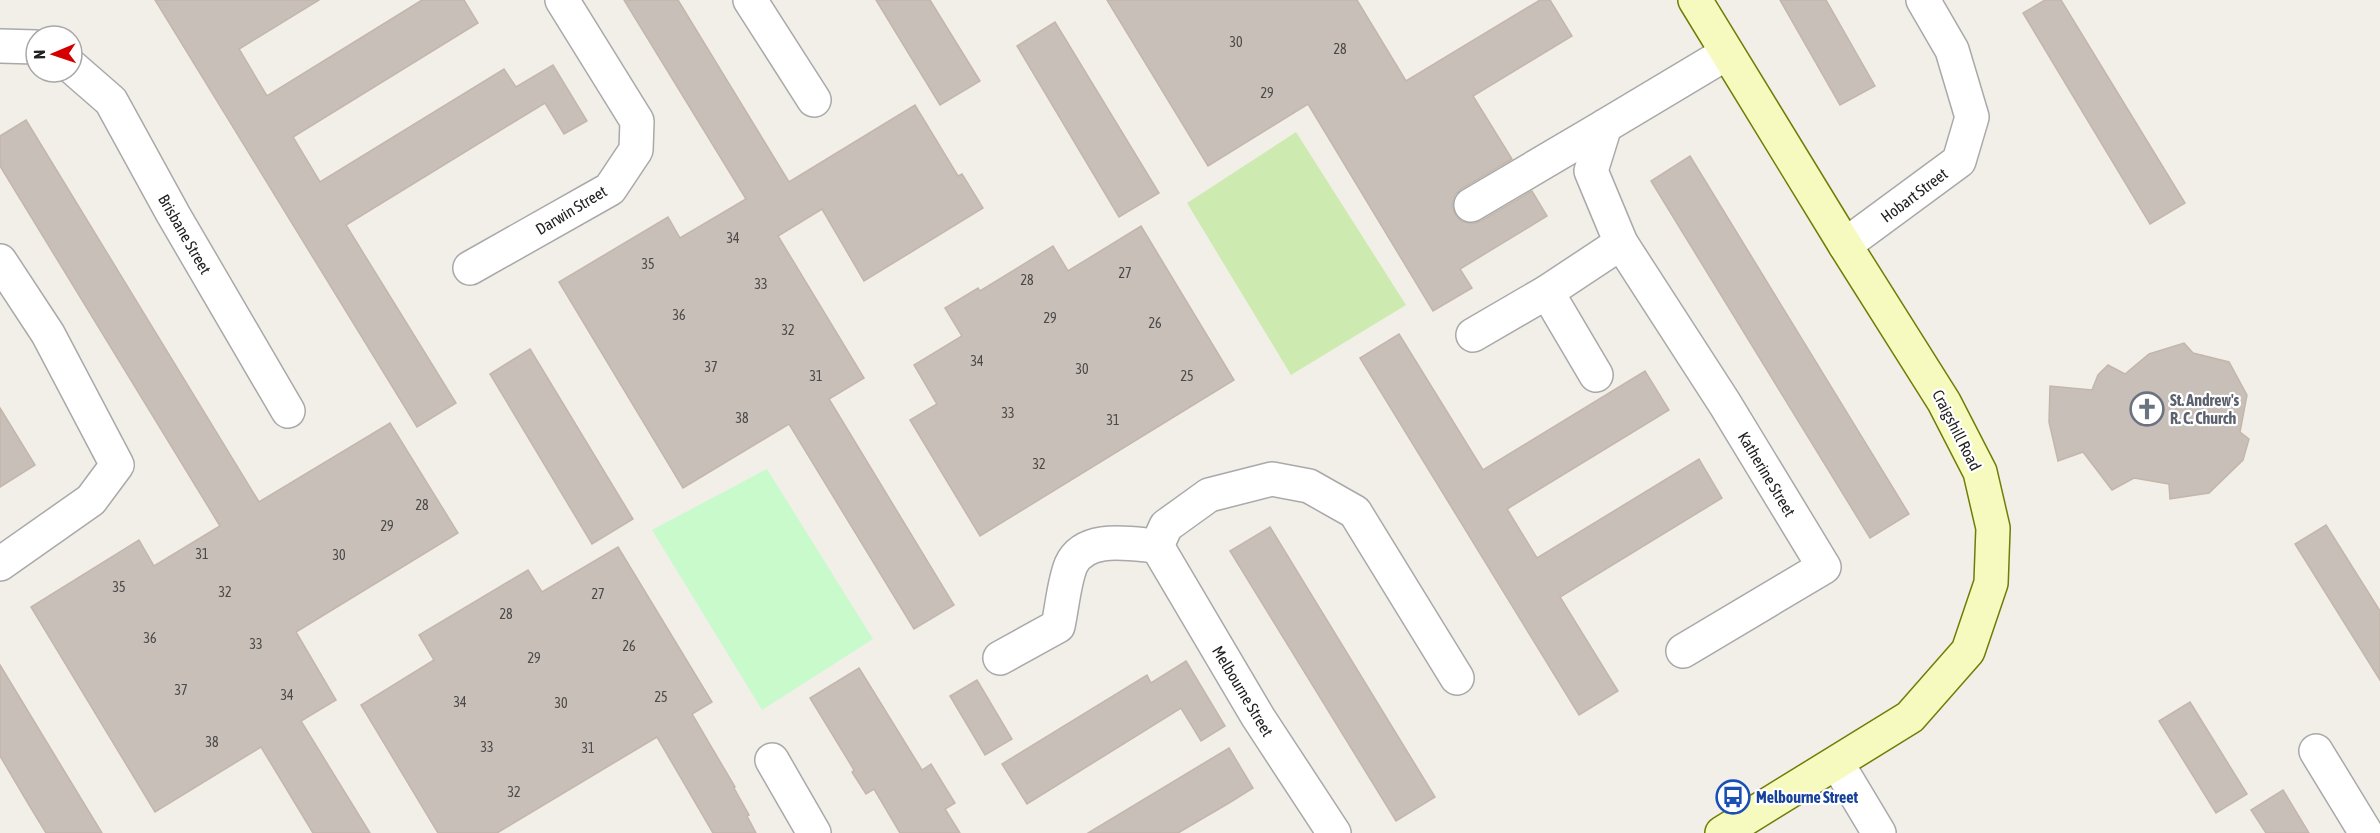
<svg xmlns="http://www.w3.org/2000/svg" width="2380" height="833" font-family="'Asap Condensed',sans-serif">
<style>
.grass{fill:#cdebb0}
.park{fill:#c8facc}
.building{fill:#c7bfb8;stroke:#c4b6ab;stroke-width:1.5}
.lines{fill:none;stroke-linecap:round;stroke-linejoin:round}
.street-casing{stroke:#a9a9a9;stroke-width:36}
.secondary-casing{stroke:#707d05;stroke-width:36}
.street{stroke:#fff;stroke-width:33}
.secondary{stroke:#f7fabf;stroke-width:33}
.labels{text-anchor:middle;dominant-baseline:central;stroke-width:4.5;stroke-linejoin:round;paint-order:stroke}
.number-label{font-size:14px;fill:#4b4948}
.street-label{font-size:16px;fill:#222;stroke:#fff}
.worship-label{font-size:16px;font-weight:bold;fill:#5b616d;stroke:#fff;text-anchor:start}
.transit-label{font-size:16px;font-weight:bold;fill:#164399;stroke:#fff;text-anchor:start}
</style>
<rect width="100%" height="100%" fill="#f2efe9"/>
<path class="grass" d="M1296 132 1406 305 1291 375 1187 203Z"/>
<path class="park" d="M767 469 873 639 762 710 652 530Z"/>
<g class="building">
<path d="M155 0H319L239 49 267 96 422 0H464L478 23 293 137 320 182 504 69 516 87 553 65 587 121 564 134 545 103 346 225 456 403 417 427Z"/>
<path d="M624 0H678L789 182 915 105 958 176 962 174 983 208 864 281 822 209 778 236 864 378 829 399 954 605 914 629 789 424 683 488 559 282 668 217 680 238 746 199Z"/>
<path d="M876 0H930L980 81 940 105Z"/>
<path d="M1107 0H1357L1406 81 1540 0H1550L1572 36 1473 96 1512 159 1461 189 1455 195 1452 205 1455 214 1461 221 1472 224 1481 221 1532 191 1547 216 1460 269 1472 288 1433 311 1308 104 1208 166Z"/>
<path d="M1780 0H1826L1875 86 1840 105Z"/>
<path d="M2045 0H2061L2185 203 2150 224 2023 13Z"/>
<path d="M1055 22 1159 193 1119 217 1017 46Z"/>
<path d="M26 120 259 502 390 423 458 533 296 632 336 700 301 721 370 833H313L261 747 155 812 31 607 139 540 154 566 220 526 0 166V136Z"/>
<path d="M1690 156 1909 514 1870 538 1651 181Z"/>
<path d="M1141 226 1234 380 980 536 910 420 937 404 914 365 962 336 945 308 978 288 980 291 1053 246 1068 271Z"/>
<path d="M1399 334 1483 470 1645 371 1669 410 1507 509 1537 558 1699 459 1722 498 1560 597 1618 691 1579 715 1360 358Z"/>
<path d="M2184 343 2193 353 2229 362 2247 395 2240 432 2249 439 2243 460 2209 493 2170 499 2169 484 2134 478 2112 490 2083 452 2058 461 2049 422 2050 386 2092 390 2098 375 2108 365 2125 374 2149 354Z"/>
<path d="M530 349 633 519 592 544 490 374Z"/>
<path d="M0 408 35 465 0 487Z"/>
<path d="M2326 525 2380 611V680L2295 544Z"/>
<path d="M1270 527 1435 797 1396 821 1230 551Z"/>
<path d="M618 547 712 702 692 714 735 787 734 788 749 815 747 816 756 833H713L657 737 497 833H438L361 705 434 660 419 635 528 570 542 592Z"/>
<path d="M1186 661 1225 726 1201 741 1181 708 1027 804 1002 764 1147 675 1151 683Z"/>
<path d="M0 665 77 792 102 833H46L29 805 0 756Z"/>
<path d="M859 668 922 770 931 764 955 803 945 809 960 833H900L874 789 866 794 852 772 854 770 810 698Z"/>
<path d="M977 680 1012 739 985 755 950 696Z"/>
<path d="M2190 702 2247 794 2216 813 2159 721Z"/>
<path d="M1229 748 1253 788 1229 803 1178 833H1088Z"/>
<path d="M2283 790 2309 833H2266L2251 810Z"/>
</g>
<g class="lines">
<g class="street-casing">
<g id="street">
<path d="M750 0 814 100"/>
<path d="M0 46 36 47"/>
<path d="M72 67 111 101 173 214 288 411"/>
<path d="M1471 205 1605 126"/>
<path d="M1845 245 1959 161 1972 117 1952 50 1923 0"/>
<path d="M0 261 48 334 117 465 91 500 0 564"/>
<path d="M470 268 610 189 636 150 637 121 562 0"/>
<path d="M1547 292 1596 375"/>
<path d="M1473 335 1547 292 1621 243"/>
<path d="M1157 546 1258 717 1334 833"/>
<path d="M1683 651 1824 567 1725 404 1621 243 1591 171 1605 126 1727 53"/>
<path d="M1000 658 1058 626C1062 608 1064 582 1071 565 1085 534 1131 544 1157 546L1166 526 1209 495 1272 479 1309 486 1355 512 1457 678"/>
<path d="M2316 751 2366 833"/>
<path d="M772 760 814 833"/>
<path d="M1837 763 1879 833"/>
</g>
</g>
<g class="secondary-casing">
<path id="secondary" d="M1695 0 1845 245 1944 402 1980 472 1993 528 1991 583 1968 651 1910 717 1722 833"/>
</g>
<use href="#street" class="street"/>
<use href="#secondary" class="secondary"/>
</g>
<defs>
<g id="church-ring" transform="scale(1.725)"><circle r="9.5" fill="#fff" stroke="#6b7280" stroke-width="1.5"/><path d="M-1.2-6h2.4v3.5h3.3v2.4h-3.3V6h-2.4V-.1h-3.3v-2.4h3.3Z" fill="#6b7280"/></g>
<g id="bus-ring" transform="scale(1.725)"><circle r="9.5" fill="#fff" stroke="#1a4fb4" stroke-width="1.5"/><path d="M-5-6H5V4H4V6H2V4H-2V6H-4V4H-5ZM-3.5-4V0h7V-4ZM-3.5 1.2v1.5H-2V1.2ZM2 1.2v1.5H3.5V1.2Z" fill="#1a4fb4"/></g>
</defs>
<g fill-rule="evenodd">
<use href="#church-ring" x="2147" y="409"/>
<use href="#bus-ring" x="1733" y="797"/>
</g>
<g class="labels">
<g class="number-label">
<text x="1236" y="42">30</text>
<text x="1340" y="49">28</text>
<text x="1267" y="93">29</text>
<text x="733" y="238">34</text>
<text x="648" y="264">35</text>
<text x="1125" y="273">27</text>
<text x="1027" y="280">28</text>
<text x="761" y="284">33</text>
<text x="679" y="315">36</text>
<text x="1050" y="318">29</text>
<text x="1155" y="323">26</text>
<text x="788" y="330">32</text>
<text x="977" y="361">34</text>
<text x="711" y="367">37</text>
<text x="1082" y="369">30</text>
<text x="816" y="376">31</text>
<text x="1187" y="376">25</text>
<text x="1008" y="413">33</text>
<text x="742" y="418">38</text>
<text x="1113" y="420">31</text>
<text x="1039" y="464">32</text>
<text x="422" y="505">28</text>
<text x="387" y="526">29</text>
<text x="202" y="554">31</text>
<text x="339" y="555">30</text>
<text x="119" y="587">35</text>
<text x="225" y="592">32</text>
<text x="598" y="594">27</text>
<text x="506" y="614">28</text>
<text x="150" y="638">36</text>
<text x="256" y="644">33</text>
<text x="629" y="646">26</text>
<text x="534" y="658">29</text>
<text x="181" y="690">37</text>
<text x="287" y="695">34</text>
<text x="661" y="697">25</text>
<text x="460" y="702">34</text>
<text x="561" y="703">30</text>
<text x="212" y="742">38</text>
<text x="487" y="747">33</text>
<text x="588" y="748">31</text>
<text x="514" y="792">32</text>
</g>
<g class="street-label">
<text transform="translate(1914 195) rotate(-37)">Hobart Street</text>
<text transform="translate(571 210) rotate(-31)">Darwin Street</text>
<text transform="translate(185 234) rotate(60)">Brisbane Street</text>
<text transform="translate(1957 430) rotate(63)">Craigshill Road</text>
<text transform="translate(1767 474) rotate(59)">Katherine Street</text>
<text transform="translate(1243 691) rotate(59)">Melbourne Street</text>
</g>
<g class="worship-label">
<text x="2170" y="400">St. Andrew's<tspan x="2170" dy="18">R. C. Church</tspan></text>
</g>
<g class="transit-label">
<text x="1756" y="797">Melbourne Street</text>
</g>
</g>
<g transform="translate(54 54) rotate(268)"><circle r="28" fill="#ffffff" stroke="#a7a7a7" stroke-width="1.5"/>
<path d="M0-4.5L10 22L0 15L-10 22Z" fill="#d40000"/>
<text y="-9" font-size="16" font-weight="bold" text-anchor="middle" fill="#222222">N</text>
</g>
</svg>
